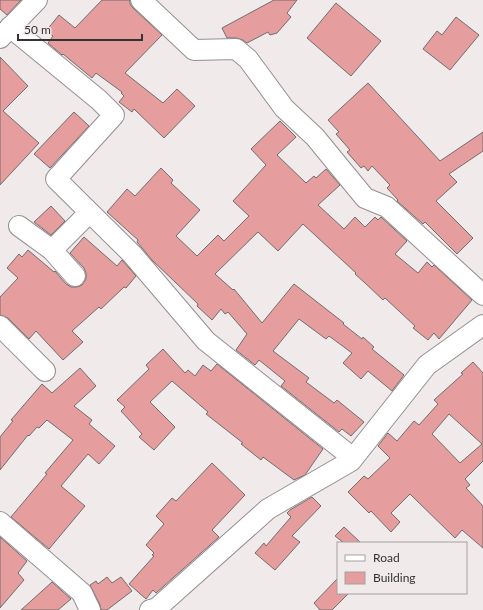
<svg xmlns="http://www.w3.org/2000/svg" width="483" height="610" font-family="Lato,sans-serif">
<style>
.building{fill:#e69d9e;stroke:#736d6d;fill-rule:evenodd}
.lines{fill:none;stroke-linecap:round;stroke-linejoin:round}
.minor-casing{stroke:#968f91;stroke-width:22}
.minor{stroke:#fff;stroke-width:20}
</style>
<rect width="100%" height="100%" fill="#f0eaeb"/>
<g class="building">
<path d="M0 0H21L7 15 0 9Z"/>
<path d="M102 0H130V4L133 8 162 35 125 73 163 103 177 89 195 106 164 138 134 109 132 112 119 102 124 96 121 93 122 92 96 73 92 78 63 54 62 55 48 43 53 36 46 31 59 15 75 28Z"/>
<path d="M274 0H297L287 13 291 17 277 33 270 35 268 32 247 43 243 40 236 38H227L222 28Z"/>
<path d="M336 3 381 41 351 76 307 38Z"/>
<path d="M456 17 479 35 450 70 423 49 437 31 442 35Z"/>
<path d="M0 57 28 86 3 111 39 143 0 185Z"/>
<path d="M368 83 440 161 483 132V151L449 174 457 182 436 201 473 238 457 254 425 222 423 224 397 201 398 200 387 188 390 185 372 166 368 171 364 166 361 168 347 152 350 150 336 134 339 132 328 120Z"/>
<path d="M74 112 89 126 50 168 34 154Z"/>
<path d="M280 121 296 137 277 155 306 183 314 176 316 178 326 169 340 185 318 205 344 229 355 217 365 227 375 217 378 220 381 217 407 241 395 254 418 273 427 262 432 267 434 265 472 300 439 339 434 333 428 340 413 328 415 326 385 298 383 300 364 282 355 274 356 273 303 224 278 251 258 232 215 274 233 290 234 289 262 323 294 284 344 323 343 324 362 339 363 337 374 347 372 349 404 375 392 391 368 371 361 379 343 363 352 353 329 336 326 339 299 319 273 351 309 378 306 382 334 403 337 400 364 422 351 436 342 429 339 432 281 386 285 381 259 360 255 365 236 350 247 334 228 312 225 314 221 309 212 320 197 306 198 304 152 260 137 242 138 240 107 212 127 189 135 196 161 168 173 180 171 183 200 210 176 236 197 256 218 235 224 241 249 216 233 201 266 165 251 149Z"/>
<path d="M51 206 65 221 51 235 34 222Z"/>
<path d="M84 237 117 266 122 260 136 276 126 288 124 287 101 309 99 307 72 331 83 342 63 360 36 331 29 339 8 318 0 315V297L18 278 7 268 19 254 22 257 28 250 54 272 55 271 66 284 71 287H77L82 285 86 279V273L84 268 70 253Z"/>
<path d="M163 349 185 373 188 370 195 376 203 365 211 371 217 364 323 449 305 475 294 480 263 457 261 460 241 444 243 443 206 414 208 412 172 381 150 402 175 427 154 450 139 437 142 434 121 411 125 407 117 400 149 369 146 365Z"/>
<path d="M473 362 483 373V461L465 479 470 485 466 488 483 506V548L462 530 455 538 410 494 391 513 400 522 391 532 371 511 369 513 348 492 364 476 368 479 390 458 378 446 388 433 397 441 414 421 419 425 438 404 434 400 463 374 461 373ZM449 414 482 444 460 463 432 434Z"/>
<path d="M80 368 96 386 74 406 92 420 89 424 115 446 99 464 88 454 61 486 85 506 49 549 11 517 47 474 45 473 73 440 47 420 39 428 37 427 29 436 28 435 0 470V437L13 421 11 420 42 384 52 393Z"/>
<path d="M212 463 245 495 212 530 219 537 156 593 153 590 146 599 129 584 154 556 152 555 154 553 146 545 164 524 156 516 172 498 176 501Z"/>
<path d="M312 497 321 506 292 536 300 542 275 570 255 553 264 543 266 546 291 517 287 513 290 510Z"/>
<path d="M344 527 361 543H344L335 536Z"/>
<path d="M0 537 27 561 18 573 24 580 0 608Z"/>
<path d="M107 577 112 583 121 577 132 591 107 610H101L100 605 90 585 96 581 98 584Z"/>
<path d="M338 578V593H349L332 610H320L314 603Z"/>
<path d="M52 582 71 599 58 610H21Z"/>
</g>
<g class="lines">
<g class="minor-casing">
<g id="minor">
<path d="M141 0 194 50 236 49 248 59 284 108 315 137 365 198 387 207 483 295"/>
<path d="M10 27 99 100 114 115 56 179 132 254 206 341 353 458"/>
<path d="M0 38 37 0"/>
<path d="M19 226 52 250 75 276"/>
<path d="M52 250 89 213"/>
<path d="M0 326 45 371"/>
<path d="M0 522 82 593 90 610"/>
<path d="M150 610 157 608 268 509 351 461 427 365 483 325"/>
</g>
</g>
<use href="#minor" class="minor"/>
</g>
<rect x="337" y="542" width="130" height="52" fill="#f0eaeb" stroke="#a5a0a1"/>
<rect x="345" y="555" width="20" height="6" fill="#ffffff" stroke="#a5a0a1"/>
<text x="373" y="562" font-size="12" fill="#343232">Road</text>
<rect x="345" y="572" width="20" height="12" fill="#e69d9e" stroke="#a5a0a1"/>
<text x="373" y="582" font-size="12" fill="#343232">Building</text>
<path d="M18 34v6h124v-6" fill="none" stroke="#343232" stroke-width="2"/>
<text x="24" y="34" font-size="12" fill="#343232" stroke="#f0eaeb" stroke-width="3" paint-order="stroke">50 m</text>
</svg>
